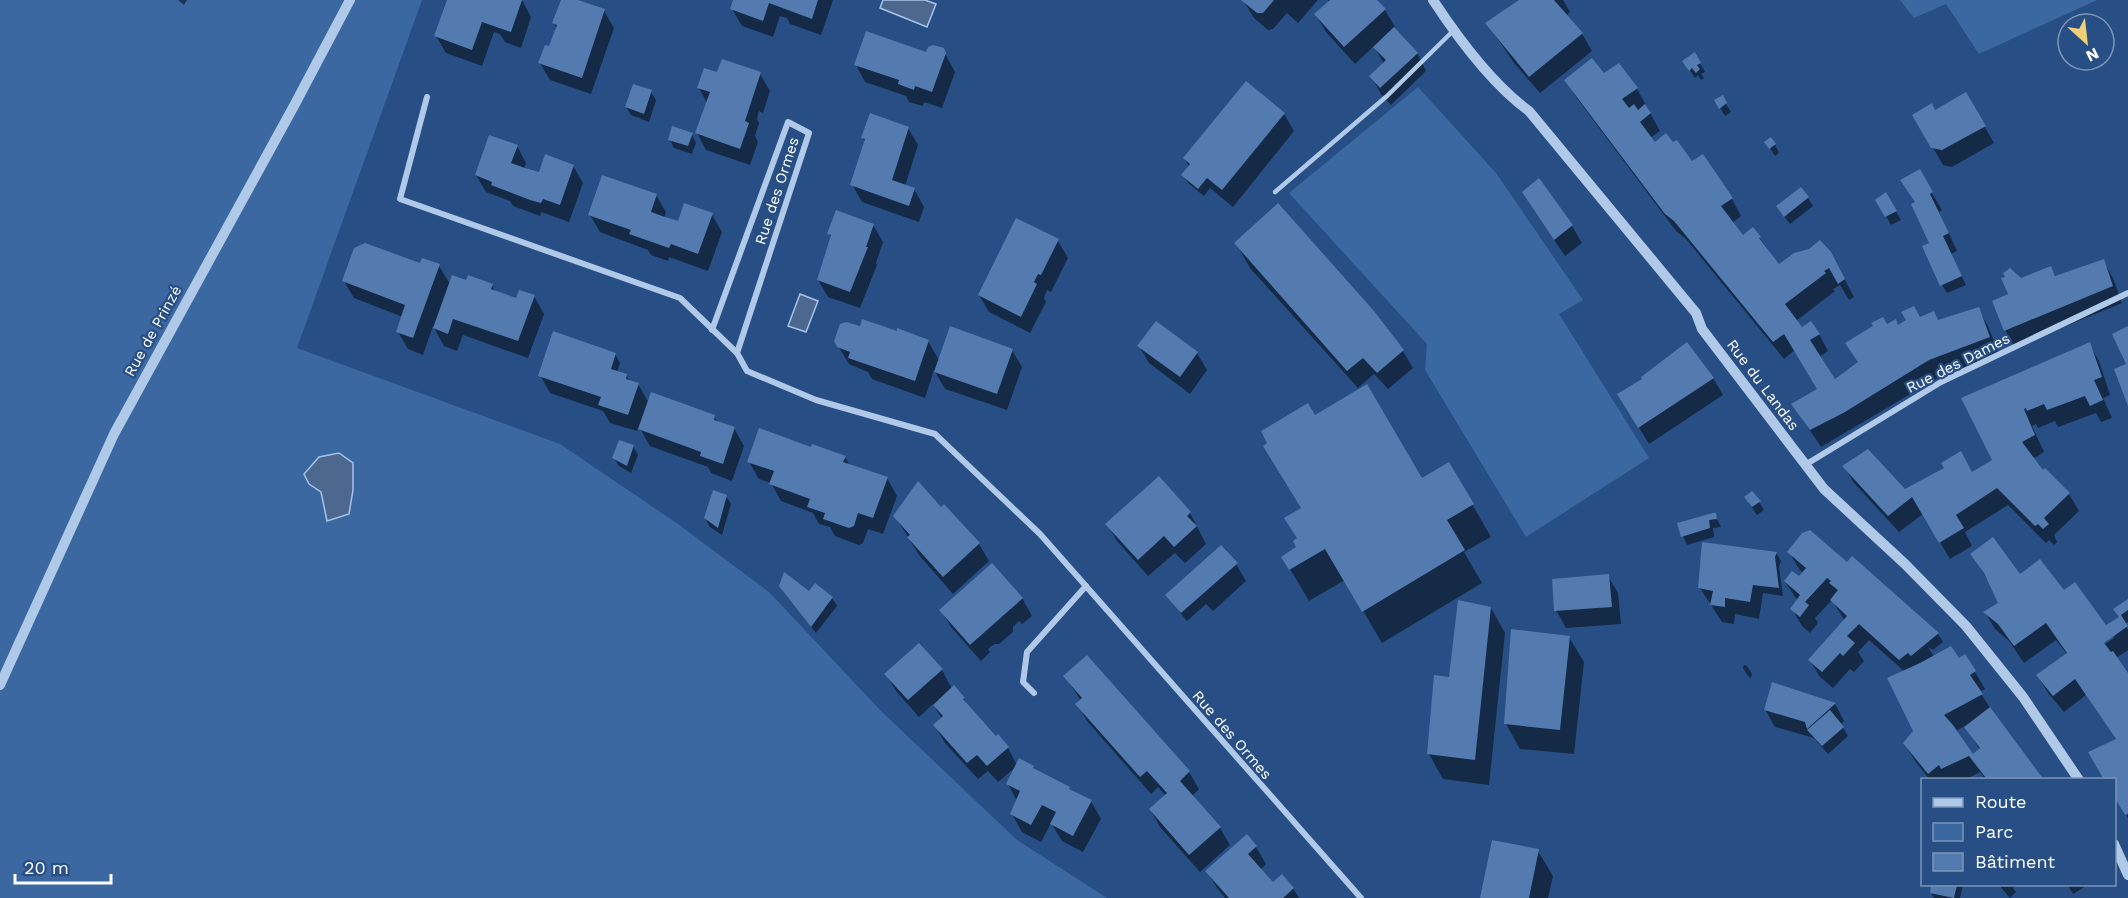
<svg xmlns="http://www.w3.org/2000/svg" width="2128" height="898" font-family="'Work Sans',sans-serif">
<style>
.green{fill:#3b68a1}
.water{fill:#4c688f;stroke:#a6c4e8;stroke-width:1.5}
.shadow{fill:#0007;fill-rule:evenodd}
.building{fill:#537baf}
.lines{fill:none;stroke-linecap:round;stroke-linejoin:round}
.service{stroke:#b1c9e8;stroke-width:4.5}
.minor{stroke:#b1c9e8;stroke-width:6}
.tertiary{stroke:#b1c9e8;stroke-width:10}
.labels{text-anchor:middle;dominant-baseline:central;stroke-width:4.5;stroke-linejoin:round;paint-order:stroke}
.street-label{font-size:15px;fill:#fff;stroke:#274f85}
</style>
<rect width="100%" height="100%" fill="#274f85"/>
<g class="green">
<path d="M0 0H422L297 348 560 444 678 524 769 592 881 711 1017 840 1107 898H0Z"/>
<path d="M1900 0H2097L1979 54 1946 4 1914 18Z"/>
<path d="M1418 87 1496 173 1583 300 1559 314 1649 458 1526 537 1425 370 1427 344 1289 193Z"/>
</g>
<g class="water">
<path d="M883 0H925L936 4 927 27 880 8Z"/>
<path d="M800 294 818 301 806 332 788 326Z"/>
<path d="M339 453 353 463V490L349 514 327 521 321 492 309 484 304 474 319 457Z"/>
</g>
<g class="shadow">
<path d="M178 0H187L184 5Z"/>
<path d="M449 0H522L531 17 521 48 505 42 500 34 494 32 482 66 446 53 436 36Z"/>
<path d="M562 0H573L604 11 614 28 591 94 550 80 540 63 550 48 557 29 554 23Z"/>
<path d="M735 0H833L821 35 790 24 787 18 780 16 773 37 742 26 732 9Z"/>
<path d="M1243 0H1318L1298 23 1287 13 1273 29 1268 30 1254 18Z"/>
<path d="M1328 0H1375L1385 10 1395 27 1393 29 1417 53 1426 71 1391 105 1381 94 1371 76 1384 64 1374 46 1355 64 1326 32 1316 15 1329 2Z"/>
<path d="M1521 0H1563L1570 12 1566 16 1582 34 1592 51 1540 93 1514 63 1487 23Z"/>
<path d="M943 50 955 72 942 108 924 102 923 106 909 102 906 96 865 82 856 65Z"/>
<path d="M1695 54 1705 72 1701 74 1704 78 1701 80 1698 75 1695 78 1689 69Z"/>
<path d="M718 74H760L770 91 763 113 759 111 757 119 759 123 755 136 758 142 750 165 706 150 697 133 707 103 699 88Z"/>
<path d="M1603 76 1637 89 1660 131 1650 138 1654 144 1692 163 1732 199 1741 216 1732 223 1743 237H1759L1779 266 1794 254 1840 271 1854 297 1849 300 1840 285 1833 289 1835 291 1796 321 1801 329 1819 334 1828 351 1819 357 1834 381 1861 369 1858 359H1856L1847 344 1887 326 1898 327 1919 319 1938 322 1978 309 1988 326 1999 354 1939 377 1821 447 1793 405 1819 390 1795 350 1784 359 1686 239 1676 231 1576 97 1566 80Z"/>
<path d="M651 92 656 100 649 122 631 115 626 107Z"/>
<path d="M1966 94 1994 143 1952 167 1943 165 1914 115 1935 112Z"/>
<path d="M1722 98 1731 112 1725 116 1716 101Z"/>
<path d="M1284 114 1294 131 1233 207 1210 188 1204 196 1188 183 1183 175 1189 167 1185 159Z"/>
<path d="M908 128 918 145 905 186 914 189 924 207 919 222 862 202 852 184 865 142 863 138Z"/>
<path d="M692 134 696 143 692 154 674 148 670 140Z"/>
<path d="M1766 142 1775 145 1779 153 1775 156Z"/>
<path d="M517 146 526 163 524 169 539 174 573 166 583 183 569 222 541 212 540 216 513 206 510 201 486 192 476 175Z"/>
<path d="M1919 171 1942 210 1939 212 1957 251 1951 254 1966 285 1947 293 1942 285 1931 243 1916 203Z"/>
<path d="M1539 180 1572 226 1582 243 1565 256 1534 210Z"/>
<path d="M1886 194 1901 220 1891 225 1877 200Z"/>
<path d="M656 195 666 212 664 218 679 223 712 215 722 232 708 271 669 257 668 261 651 255 648 250 600 232 590 215Z"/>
<path d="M1808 198 1813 206 1790 224 1783 215Z"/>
<path d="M873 225 883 242 876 263 877 265 860 308 828 297 818 280 831 238 829 233Z"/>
<path d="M1058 241 1068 258 1051 292 1047 290 1044 298 1046 302 1030 333 989 312 979 295Z"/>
<path d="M1236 243 1403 351 1413 368 1388 389 1374 374 1358 388 1250 268Z"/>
<path d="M2103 261 2113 278 2122 303 2015 347 2005 330 2010 295 2021 280 2051 268 2056 277Z"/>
<path d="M421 264 439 266 450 284 467 282 492 285 495 292 517 300 534 296 544 314 528 358 463 335 457 351 444 346 433 326 423 355 408 349 398 332 403 317 354 298 344 281Z"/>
<path d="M861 328 928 341 939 360 1012 350 1022 367 1007 410 945 389 934 370 925 398 872 379 868 372 849 364 835 341Z"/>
<path d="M2089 344 2099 361 2110 395 2103 398 2112 418 2101 422 2096 413 2058 427 2055 421 2038 428 2036 424 2032 426 2044 452 2033 459 2043 472 2045 470 2069 494 2079 511 2054 535 2057 542 2054 545 2049 540 2046 543 2008 505 1965 532 1972 546 1950 559 1923 514 1899 532 1854 483 1844 466 1905 491 1972 473 1994 460 1978 431Z"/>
<path d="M1139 346 1197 353 1207 370 1190 394 1149 363Z"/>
<path d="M615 354 620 363 617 373 626 376 630 381 638 384 649 403 714 416 718 423 734 428 744 446 732 481 711 473 708 467 650 446 639 427 637 431 610 423 603 411 550 393 540 375Z"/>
<path d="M1713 378 1723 395 1649 444 1629 411Z"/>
<path d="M1315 417 1422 481 1449 464 1491 537 1464 552 1482 583 1382 643 1345 580 1309 601 1283 557 1298 547Z"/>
<path d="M633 446 638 455 631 473 619 466 614 458Z"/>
<path d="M812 449 845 457 850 466 887 478 897 496 883 534 868 529 863 543 859 545 835 536 830 527 819 524 813 513 781 501 771 483 759 479 749 462Z"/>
<path d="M726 496 731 504 722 535 710 527 705 518Z"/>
<path d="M1746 498 1759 502 1764 510 1757 515Z"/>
<path d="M944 506 979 544 989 561 953 594 919 555 895 516 941 509Z"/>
<path d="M1190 513 1206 544 1185 563 1175 553 1148 576 1117 541 1107 524Z"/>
<path d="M1715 515 1721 527 1713 528 1714 537 1687 545 1678 524Z"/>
<path d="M1789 552 1847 564 1938 634 1943 642 1933 650 1928 647 1934 657 1958 660 1975 672 1985 689 1980 692 1992 711 2042 780H1986L1980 772 1965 780H1930L1915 761 1905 744 1914 731 1905 672 1869 640 1858 652 1864 661 1854 672 1850 669 1833 688 1820 677 1810 660 1845 621 1832 600 1815 618 1818 623 1810 633 1802 626 1792 609 1798 601 1785 582 1799 578 1803 573 1799 569ZM1965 726 1980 750 1972 756 1956 731Z"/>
<path d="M1776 553 1781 561 1779 567 1783 596 1763 593 1759 619 1735 614 1734 624 1722 622 1700 588Z"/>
<path d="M1972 554 2020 576 2063 592 2106 627 2120 618 2128 601V622L2125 624 2128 630V650L2116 658 2128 676V818L2114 794 2117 740 2086 695 2064 712 2048 693 2038 676 2067 654 2056 640 2024 663 2009 641 1995 629 1985 612 1999 604 1989 582ZM2114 634V638L2099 648 2097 646Z"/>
<path d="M1236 564 1246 581 1213 611 1206 604 1187 621 1167 596Z"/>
<path d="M1608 576 1618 593 1621 624 1566 628 1556 610Z"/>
<path d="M809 593 832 598 837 606 816 633 786 595Z"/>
<path d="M1022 598 1032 616 1022 624 1019 621 1013 627V632L999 644H994L988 649 990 652 981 661 951 627 941 610Z"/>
<path d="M1491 608 1505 633 1489 785 1443 779 1429 754Z"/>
<path d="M1569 637 1584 662 1574 754 1520 749 1506 724Z"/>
<path d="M919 645 942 670 952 689 954 688 964 699 969 708 1008 748 1017 765 1033 767 1035 771 1091 801 1101 819 1083 852 1062 841 1051 823 1041 842 1022 832 1012 814 1017 801 1008 784 1017 766 998 782 988 771 978 779 945 743 935 726 942 719 933 704 919 717 896 691 886 674Z"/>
<path d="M1087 657 1189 772 1199 789 1192 796 1220 828 1230 845 1200 872 1160 827 1150 809 1166 796 1158 787 1151 794 1087 721 1077 704 1081 701 1065 676Z"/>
<path d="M1744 665 1747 666 1752 674 1751 678 1748 676 1743 668Z"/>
<path d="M1835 704 1844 721 1841 724 1848 736 1828 754 1814 738 1775 727 1765 709Z"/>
<path d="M1246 836 1256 847 1266 864 1260 870 1273 884 1293 888 1299 898H1225L1217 888 1207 871Z"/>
<path d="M1538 851 1553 876 1548 898H1482Z"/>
<path d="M1933 884H1963L1960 898H1934L1931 893Z"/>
<path d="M1998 884H2018L2013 888 2016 892 2010 898Z"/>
<path d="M2067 884H2089L2073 894Z"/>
</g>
<g class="building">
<path d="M447 0H522L511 32 482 22 472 50 434 36Z"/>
<path d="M561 0H578L605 9 582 78 538 63 545 45 549 46 557 25 552 23Z"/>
<path d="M733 0H818L812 19 769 3 763 21 730 9Z"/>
<path d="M1241 0H1274L1263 13H1257Z"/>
<path d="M1330 0H1377L1386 9 1344 47 1314 14Z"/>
<path d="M1519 0H1554L1583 33 1529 77 1485 23Z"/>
<path d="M1394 27 1418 53 1380 88 1369 76 1386 60 1373 47Z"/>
<path d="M866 31 926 52 928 47 933 45 944 48 946 53 932 92 915 86 914 90 898 84 899 80 854 65Z"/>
<path d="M1695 52 1701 63 1697 65 1700 69 1696 73 1692 68 1689 71 1682 61Z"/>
<path d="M1592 58 1604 73 1619 63 1638 88 1622 99 1629 108 1634 104 1638 110 1645 104 1651 113 1640 122 1655 142 1666 133 1673 142 1677 140 1692 161 1703 154 1733 198 1721 206 1743 235 1753 227 1761 237 1759 238 1779 264 1794 253 1809 249 1820 240 1831 252 1845 279 1838 284 1829 268 1824 271 1826 273 1785 304 1802 327 1811 321 1820 334 1810 340 1835 379 1858 362 1845 343 1873 326 1871 323 1883 317 1887 324 1896 319 1898 325 1906 320 1901 312 1914 306 1920 317 1934 311 1938 320 1979 307 1990 337 1929 360 1845 412 1810 430 1791 404 1817 389 1784 334 1773 342 1674 221 1665 214 1564 80Z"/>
<path d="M722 59 761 72 745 121 749 123 740 149 695 133 710 92 697 88 704 68 717 72Z"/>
<path d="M1246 81 1285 113 1222 190 1207 178 1198 189 1181 175 1190 164 1183 158Z"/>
<path d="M633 84 652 90 644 114 625 107Z"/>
<path d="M1966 92 1986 126 1942 150 1931 148 1912 115 1932 103 1935 110Z"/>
<path d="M1723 95 1727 103 1719 109 1714 100Z"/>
<path d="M870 113 909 127 892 180 915 188 909 206 850 185 865 139 861 138Z"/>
<path d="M672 126 693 133 688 146 668 140Z"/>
<path d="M489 135 518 145 511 163 525 168 539 172 545 154 574 165 560 205 543 199 541 203 530 200 491 185 492 182 475 175Z"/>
<path d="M1771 137 1776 144 1769 149 1764 142Z"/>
<path d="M1920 169 1933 192 1930 194 1949 233 1943 236 1962 276 1940 286 1922 246 1929 243 1911 204 1915 202 1900 180Z"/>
<path d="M602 175 657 194 651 212 662 216 678 221 684 203 713 213 698 254 671 244 669 248 629 234 631 230 588 215Z"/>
<path d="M1539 178 1573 225 1554 240 1522 192Z"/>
<path d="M1801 187 1809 197 1784 217 1776 206Z"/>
<path d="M1886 192 1897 211 1885 217 1875 200Z"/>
<path d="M1278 203 1374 311 1404 350 1377 373 1363 358 1347 371 1234 243Z"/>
<path d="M836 210 874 224 866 247H868L850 292 817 280 831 235 827 234Z"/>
<path d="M1016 218 1059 239 1041 275 1038 274 1034 282 1037 284 1021 317 978 295Z"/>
<path d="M365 243 420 263 422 258 440 264 413 338 396 332 405 305 342 281 354 248Z"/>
<path d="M2104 259 2113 286 2004 331 1992 301 2008 294 2001 278 2005 277 2003 273 2010 268 2021 278 2051 266 2055 276Z"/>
<path d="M452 275 466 280 468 275 493 284 491 289 516 298 519 290 535 295 518 341 453 319 448 334 433 328Z"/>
<path d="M862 319 897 331V328L929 340 915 381 848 358 850 352 837 347 834 341 840 324 846 322 860 326Z"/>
<path d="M1156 321 1198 352 1180 377 1137 346Z"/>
<path d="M950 326 1013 349 997 394 934 372Z"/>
<path d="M2128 326V406L2114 369 2126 364 2112 334Z"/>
<path d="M553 331 616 353 611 369 627 374 626 379 639 383 628 415 598 405 601 397 538 376Z"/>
<path d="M1687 342 1714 378 1638 428 1617 394 1642 379 1641 377Z"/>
<path d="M2090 342 2102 377 2094 380 2103 400 2090 406 2085 396 2047 410 2044 404 2027 411 2026 408 2024 409 2035 435 2022 442 2043 470 2045 468 2070 493 2044 518 2049 524 2043 529 2038 524 2035 526 1997 488 1956 515 1964 528 1939 543 1912 497 1888 516 1842 466 1868 449 1905 489 1944 468 1941 463 1961 451 1972 472 1992 460 1961 398Z"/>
<path d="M1367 384 1422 478 1449 462 1474 504 1447 520 1465 550 1362 612 1325 549 1289 570 1281 557 1296 547 1293 541 1297 538 1284 518 1301 508 1263 446 1267 443 1261 431 1308 403 1315 415Z"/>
<path d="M651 392 715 415 714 420 735 427 723 464 700 456 701 452 638 429Z"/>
<path d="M759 428 811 447 812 444 846 456 843 462 888 477 873 518 858 513 854 526 849 528 823 519 825 513 807 507 810 499 769 484 774 471 747 462Z"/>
<path d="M619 440 634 445 627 466 612 458Z"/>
<path d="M1159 476 1191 512 1187 516 1197 526 1174 547 1164 536 1138 560 1105 524Z"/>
<path d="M918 481 941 507 944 504 980 543 943 577 907 537 910 535 893 516Z"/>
<path d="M713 490 727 495 718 528 704 518Z"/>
<path d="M1752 491 1761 501 1752 507 1744 497Z"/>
<path d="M1713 513H1716L1717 519 1709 520 1710 528 1681 537 1677 523Z"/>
<path d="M1810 530 1847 562 1852 556 1939 633 1911 656 1908 653 1899 660 1859 624 1847 636 1855 643 1843 656 1840 653 1822 672 1808 660 1847 616 1830 600 1838 590 1829 583 1831 581 1827 578 1805 602 1809 605 1800 617 1790 609 1800 595 1784 581 1792 571 1799 576 1806 568 1787 552 1802 533Z"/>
<path d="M1993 537 2020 574 2040 559 2064 590 2075 582 2106 625 2119 617 2113 609 2128 599V610L2121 615 2128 626 2104 643 2111 652 2113 651 2128 673V814L2125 815 2115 798V780H2104L2088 752 2116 739 2075 679 2053 696 2036 675 2067 653 2046 623 2014 646 1998 624 1983 612 1998 603 1984 573 1970 554Z"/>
<path d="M1702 542 1777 552 1775 557 1779 588 1753 585 1750 602 1725 598V607L1710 605 1713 591 1698 588Z"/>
<path d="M1221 545 1238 563 1181 613 1165 595Z"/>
<path d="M992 563 1023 598 970 645 939 610Z"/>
<path d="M784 572 809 591 815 583 833 597 811 627 779 586Z"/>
<path d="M1609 574 1612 607 1554 611 1552 579Z"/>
<path d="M1458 600 1491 607 1475 760 1427 754 1434 675 1449 677Z"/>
<path d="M1511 629 1570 636 1560 730 1504 724Z"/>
<path d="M919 643 943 669 908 700 884 674Z"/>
<path d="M1951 646 1959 658 1965 654 1976 671 1970 675 1983 694 1944 715 1953 725 1973 754 1980 748 1964 727 1990 707 2044 780H1985L1986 778 1969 756 1941 769 1939 765 1928 774 1903 743 1913 731 1887 678 1920 663Z"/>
<path d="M1087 655 1190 771 1180 781 1221 827 1189 855 1149 809 1167 793 1147 771 1140 777 1075 704 1082 698 1063 676Z"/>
<path d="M1772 682 1836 703 1807 729 1805 722 1764 710Z"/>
<path d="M954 685 965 698 963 699 996 736 998 734 1009 747 987 766 977 755 967 763 933 725 943 716 933 705Z"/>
<path d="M1830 710 1844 727 1822 746 1807 730Z"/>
<path d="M1019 758 1034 766 1033 768 1070 787 1069 789 1092 800 1073 836 1050 824 1056 812 1042 805 1031 825 1010 814 1020 791 1006 784Z"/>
<path d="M1247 834 1257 846 1248 854 1273 882 1282 874 1294 888 1283 898H1229L1205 871Z"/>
<path d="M1492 840 1539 849 1529 898H1480Z"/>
<path d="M1931 885H1957L1954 898 1930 893Z"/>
</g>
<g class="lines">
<path class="service" d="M1275 192 1387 96 1453 31"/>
<g class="minor">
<path d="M427 97 400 199 680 298 737 353 747 371 816 400 935 434 1040 534 1361 898"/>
<path d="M712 330 788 122 809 133 737 353"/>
<path d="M1805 465 1941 382 2128 293"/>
<path d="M1034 693 1023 682 1027 652 1086 586"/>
</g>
<g class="tertiary">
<path d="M1433 0C1458 38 1493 85 1529 111L1696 313 1702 329 1824 489 1905 564 1966 626 2023 697 2079 780"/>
<path d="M0 685 114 434 295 104 350 0"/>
<path d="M2114 844 2128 875"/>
</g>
</g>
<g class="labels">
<g class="street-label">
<text transform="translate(777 191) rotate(-72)">Rue des Ormes</text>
<text transform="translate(153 331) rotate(-61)">Rue de Prinzé</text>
<text transform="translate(1958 363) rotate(-27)">Rue des Dames</text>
<text transform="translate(1763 385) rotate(53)">Rue du Landas</text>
<text transform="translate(1232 735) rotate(49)">Rue des Ormes</text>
</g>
</g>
<rect x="1921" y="778" width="195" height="108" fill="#274f85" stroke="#7d95b6" stroke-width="1.5"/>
<rect x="1933" y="798" width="30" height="9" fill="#b1c9e8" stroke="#7d95b6" stroke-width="1.5"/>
<text x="1975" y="808" font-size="18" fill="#ffffff">Route</text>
<rect x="1933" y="823" width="30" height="18" fill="#3b68a1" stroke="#7d95b6" stroke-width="1.5"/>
<text x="1975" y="838" font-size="18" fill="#ffffff">Parc</text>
<rect x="1933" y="853" width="30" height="18" fill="#537baf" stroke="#7d95b6" stroke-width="1.5"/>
<text x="1975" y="868" font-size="18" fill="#ffffff">Bâtiment</text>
<g transform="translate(2086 42) rotate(153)"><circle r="28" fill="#274f85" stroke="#7d95b6" stroke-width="1.5"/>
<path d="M0-4.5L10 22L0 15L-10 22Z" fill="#f0cf77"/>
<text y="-9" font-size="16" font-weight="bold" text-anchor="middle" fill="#ffffff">N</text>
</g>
<path d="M15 874v9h96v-9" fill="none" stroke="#ffffff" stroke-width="3"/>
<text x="24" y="874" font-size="18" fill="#ffffff" stroke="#274f85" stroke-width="4.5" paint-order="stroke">20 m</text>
</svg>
